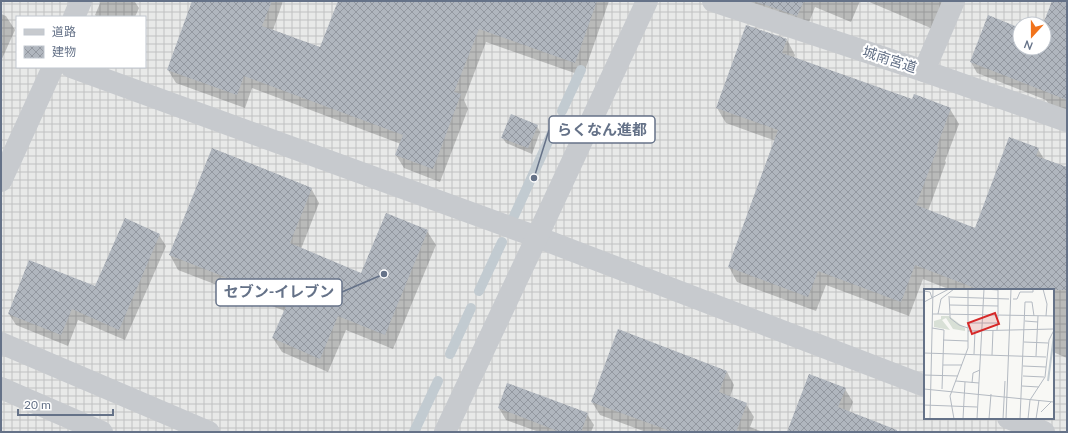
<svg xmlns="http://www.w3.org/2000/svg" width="1068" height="433" font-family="Lato,'Noto Sans JP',sans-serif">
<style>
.industrial{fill:url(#industrial-grid);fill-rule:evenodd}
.shadow{fill:#0003}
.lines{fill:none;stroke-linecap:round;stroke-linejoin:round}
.stream{stroke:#c2cbd1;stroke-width:10}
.building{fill:url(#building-cross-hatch)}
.minor{stroke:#c7cace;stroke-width:22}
.tertiary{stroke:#c7cace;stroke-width:22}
.labels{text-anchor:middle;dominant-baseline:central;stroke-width:4;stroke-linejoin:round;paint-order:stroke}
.street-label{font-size:14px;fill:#657288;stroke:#fff}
.inset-river{fill:none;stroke:#c2cbd1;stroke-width:2}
.inset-road{fill:none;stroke:#b4bac2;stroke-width:1}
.view{fill:#d62828;fill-opacity:0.15;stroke:#d62828;stroke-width:2}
.inset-edge{fill:none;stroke:#657288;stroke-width:2}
.leader{fill:none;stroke:#657288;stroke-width:1.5}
.callout-dot{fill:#657288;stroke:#fff;stroke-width:1.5}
.callout{fill:#fff;stroke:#657288;stroke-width:1.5}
.callout-label{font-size:15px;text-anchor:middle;font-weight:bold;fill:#657288}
</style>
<defs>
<pattern id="industrial-grid" width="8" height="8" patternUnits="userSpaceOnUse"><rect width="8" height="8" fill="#e8e9e8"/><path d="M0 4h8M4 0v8" fill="none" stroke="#c0c1c2"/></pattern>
<pattern id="building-cross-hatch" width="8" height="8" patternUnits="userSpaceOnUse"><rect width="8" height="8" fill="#b0b6be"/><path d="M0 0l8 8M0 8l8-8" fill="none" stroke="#9398a0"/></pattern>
</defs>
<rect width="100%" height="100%" fill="#f8f8f5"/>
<path class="industrial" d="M1 1H1067V432H1ZM17 17H145V67H17ZM1020 24H1044V48H1020ZM925 290H1053V418H925Z"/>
<g class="shadow">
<path d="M101 1H133L135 2 139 8 135 17H97L95 15Z"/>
<path d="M193 1H283L273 30 321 48 339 1H609L583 76 486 42 464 100 468 109 440 182 404 168 396 155 401 144 252 88 245 108 176 83 168 70Z"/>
<path d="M743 1H860L851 22 815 7 806 30Z"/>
<path d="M867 1H945L933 29Z"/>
<path d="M1054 1H1067V115L1052 110 1046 100 977 73 971 62 1020 29V48H1044V24Z"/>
<path d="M1 14 6 16 15 30 1 61Z"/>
<path d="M787 40 795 55 794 58 913 100 950 109 959 124 945 161 946 162 928 211 976 229 1038 149 1044 159 1067 168V358L1053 352V290H951L923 279 909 316 826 285 816 311 737 282 729 267 776 141 726 123 717 108Z"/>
<path d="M537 126 540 132 532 154 506 143 502 137Z"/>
<path d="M213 149 311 188 319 203 301 249 361 275 427 231 436 245 393 349 346 330 328 372 282 352 273 338 285 311 178 270 170 255Z"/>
<path d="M159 235 166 246 125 340 78 320 68 346 16 325 9 314 96 287Z"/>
<path d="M727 372 734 385 730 397 746 404 754 417 750 427 763 432H646L600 415 592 402Z"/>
<path d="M845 389 853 402 849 412 891 432H788Z"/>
<path d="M499 408 587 414 594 425 591 432H539L506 420Z"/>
</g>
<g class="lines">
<g class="stream">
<path d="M562 111 581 70"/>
<path d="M514 216 557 122"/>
<path d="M479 291 502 242"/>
<path d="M450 354 471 308"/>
<path d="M414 432 438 381"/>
</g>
</g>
<g class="building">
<path d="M192 1H272L262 26 320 47 338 1H597L575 63 479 29 454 92 461 94 433 169 395 155 403 135 244 76 237 95 167 70Z"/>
<path d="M754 1H804L797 16Z"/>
<path d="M1052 1H1067V100L970 62 988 15 1020 28V48H1044V24H1043Z"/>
<path d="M746 25 787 39 782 53 912 99 914 94 951 108 937 146 938 147 916 205 975 228 1009 137 1039 148 1036 156 1067 167V290H980L915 265 901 302 818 271 808 297 728 267 778 130 716 108Z"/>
<path d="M511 114 538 125 528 148 501 138Z"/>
<path d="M212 148 312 188 290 243 361 273 386 213 428 230 385 335 338 316 320 359 272 338 288 302 169 255Z"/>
<path d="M125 218 160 234 119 330 72 309 61 335 8 314 29 260 95 286Z"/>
<path d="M618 329 727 371 719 392 747 403 736 432H673L591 402Z"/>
<path d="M809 374 846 388 838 407 897 430V432H787Z"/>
<path d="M507 383 588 413 581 432H560L498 408Z"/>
</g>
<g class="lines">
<g class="minor">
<path d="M713 1 924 71 1067 121"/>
<path d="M74 17 81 1"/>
<path d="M71 67 537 237 925 386"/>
<path d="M924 71 954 1"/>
<path d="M1 181 53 67"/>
<path d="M1008 418 1044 432"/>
</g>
<g class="tertiary">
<path d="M1 343 209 432"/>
<path d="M1 388 102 432"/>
<path d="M445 432 537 237 647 1"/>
</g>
</g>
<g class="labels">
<g class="street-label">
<text transform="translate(890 59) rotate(18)">城南宮道</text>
</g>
</g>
<g transform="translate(924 289)">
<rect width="130" height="130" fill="#f8f8f5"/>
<path d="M17 27H25L41 39V42L29 40 22 29 18 31 26 41 10 38V32L17 30Z" fill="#d8e0d6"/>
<path class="inset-river" d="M124 92 130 46"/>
<path class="inset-road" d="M61 0 74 1V25M119 0 123 15 122 27M0 2 6 3 8 9M25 7 26 25M26 8 85 10M89 10H93L96 3H109V0M0 13 25 0M26 16 74 17M8 25H14L17 10 30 0M14 25 130 27M26 26V29L35 36 44 39M101 32 114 33M44 34H73M8 39 20 41 18 100M73 41 74 26M44 42 130 40M19 51 44 52M100 53 124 54M0 64 122 68M50 65 51 42M68 66 69 41M112 67 114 27M19 76H38M99 77 122 78M0 86 34 87M99 87 120 88M32 92 55 94M48 94 49 84 56 81M98 97 115 98M0 100 130 113M0 116 53 118M117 123 127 113M6 130 9 0M30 130 26 107 44 59V0M39 130 41 93M53 130 60 0M65 130 67 105M79 130 81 92M82 130 87 0M96 130 101 13H108L110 27M104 130 106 111 121 88 125 51 130 41M112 130 115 111"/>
<path class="view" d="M71 24 75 35 48 45 44 34Z"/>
<rect width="130" height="130" class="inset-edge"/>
</g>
<path class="leader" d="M534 178L549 130M384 274L342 292"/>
<g class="callout-dot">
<circle cx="534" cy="178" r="4"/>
<circle cx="384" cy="274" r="4"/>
</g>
<g class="callout">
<rect x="549" y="116" width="106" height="27" rx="4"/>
<rect x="216" y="279" width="126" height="27" rx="4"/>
</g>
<g class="callout-label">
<text x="602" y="135">らくなん進都</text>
<text x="279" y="297">セブン-イレブン</text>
</g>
<rect width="1068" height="433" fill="none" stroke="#657288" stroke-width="4"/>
<rect x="16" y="16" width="130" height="52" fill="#ffffff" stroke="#c1c7cf"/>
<rect x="24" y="29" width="20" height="6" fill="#c7cace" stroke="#c1c7cf"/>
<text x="52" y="36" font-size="12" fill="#657288">道路</text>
<rect x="24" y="46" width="20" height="12" fill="url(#building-cross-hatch)" stroke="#c1c7cf"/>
<text x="52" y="56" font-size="12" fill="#657288">建物</text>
<g transform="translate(1032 36) rotate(201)"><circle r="19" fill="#ffffff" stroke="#c1c7cf"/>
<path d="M0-3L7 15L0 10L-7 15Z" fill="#f1731c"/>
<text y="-6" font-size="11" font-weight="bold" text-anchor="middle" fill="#657288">N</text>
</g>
<path d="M18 409v6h95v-6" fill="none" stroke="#657288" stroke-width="2"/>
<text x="24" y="409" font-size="12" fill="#657288" stroke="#ffffff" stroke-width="3" paint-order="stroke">20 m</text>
</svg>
